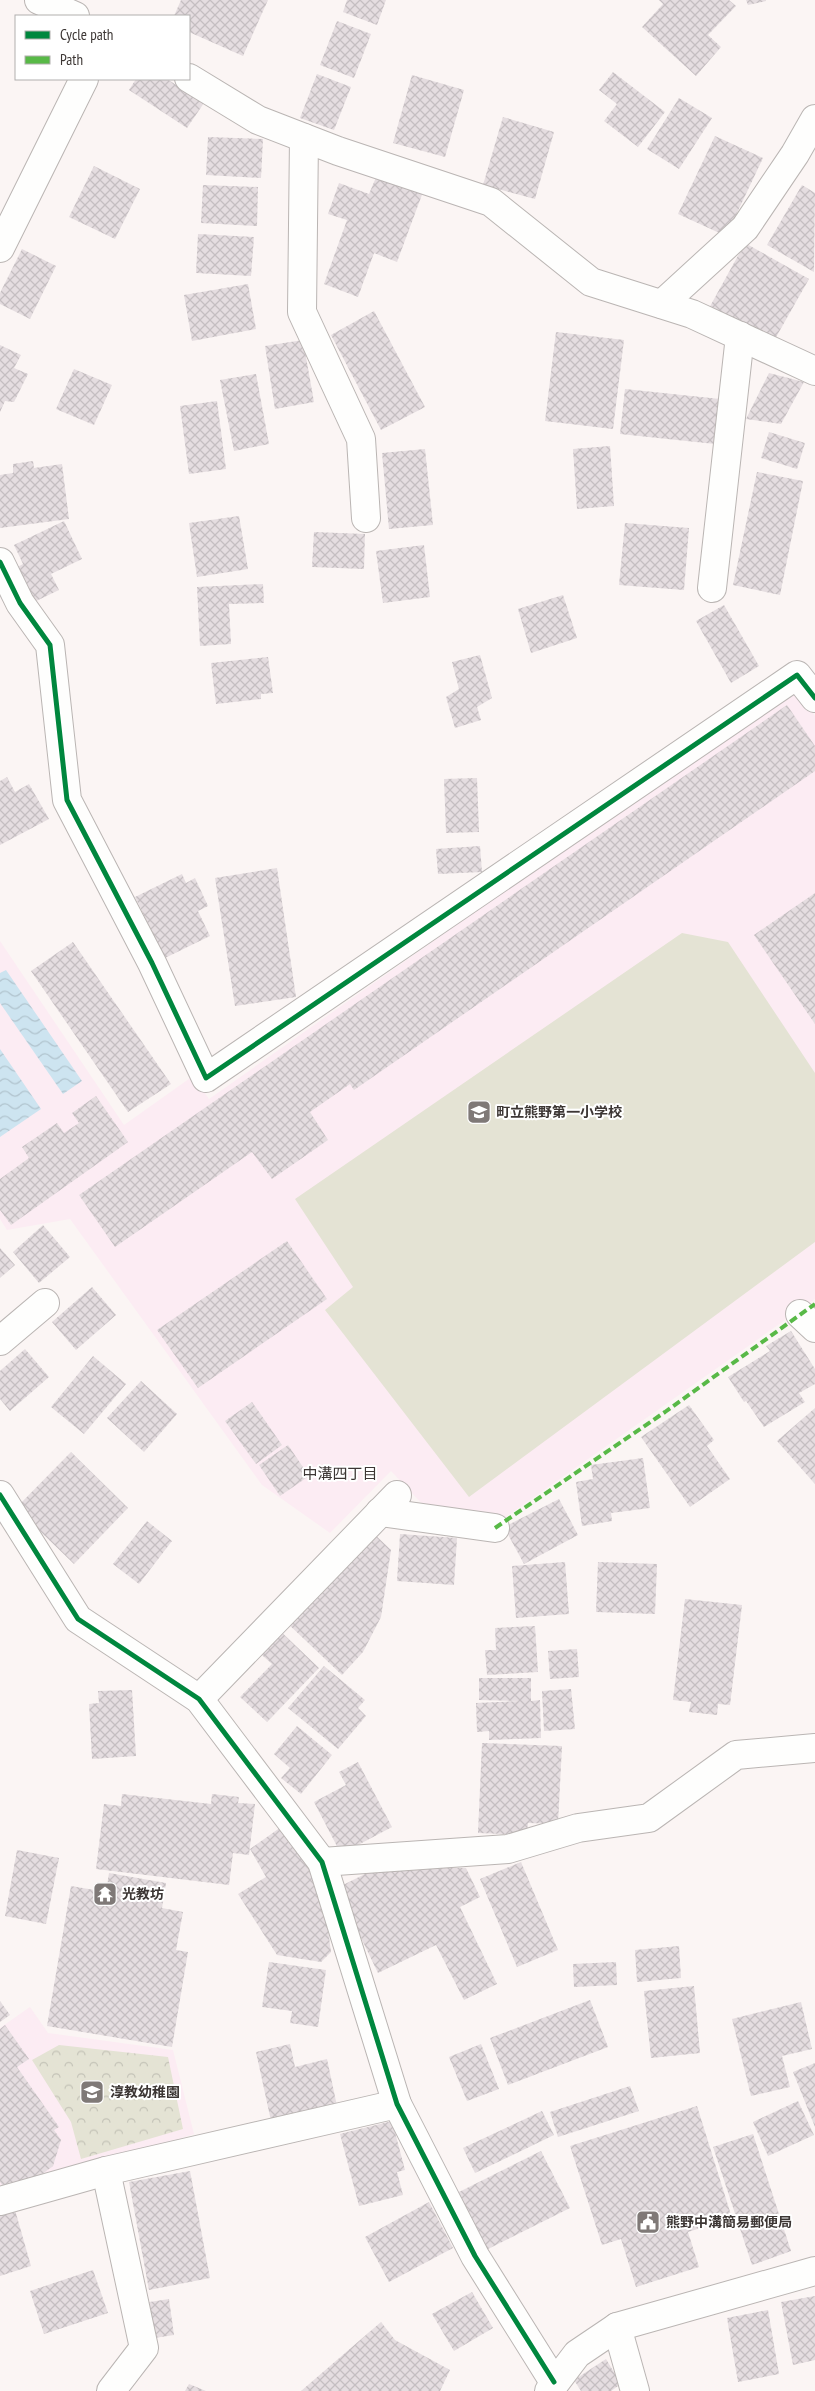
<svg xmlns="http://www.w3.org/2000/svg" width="815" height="2391" font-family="'PT Sans Narrow','Noto Sans JP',sans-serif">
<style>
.education{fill:#fcecf3}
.grass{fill:#e4e3d4}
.park{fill:url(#park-crowns)}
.water{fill:url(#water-waves)}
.building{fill:url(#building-cross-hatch)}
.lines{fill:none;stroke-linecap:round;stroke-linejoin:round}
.minor-casing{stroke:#bab5b3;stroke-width:30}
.minor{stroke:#fefefd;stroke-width:28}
.quiet{stroke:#58b947;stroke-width:4;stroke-dasharray:8 4;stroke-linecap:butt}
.cycleway-casing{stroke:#fff;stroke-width:8}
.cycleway{stroke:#00873e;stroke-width:5}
.labels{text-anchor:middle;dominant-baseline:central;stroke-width:4;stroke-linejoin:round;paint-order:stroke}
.poi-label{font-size:14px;font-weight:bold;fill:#3c3634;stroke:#fff;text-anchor:start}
.neighbourhood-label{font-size:15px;fill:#3c3634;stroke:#fff}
</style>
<defs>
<pattern id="park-crowns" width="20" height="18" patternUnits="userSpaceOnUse" patternTransform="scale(1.25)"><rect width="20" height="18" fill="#e4e3d4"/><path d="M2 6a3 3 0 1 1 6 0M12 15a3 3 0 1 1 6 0" fill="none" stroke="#c4c3b7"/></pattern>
<pattern id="water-waves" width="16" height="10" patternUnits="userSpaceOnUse" patternTransform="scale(1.25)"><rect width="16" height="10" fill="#cde4f0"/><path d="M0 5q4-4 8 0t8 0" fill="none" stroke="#b1c4ce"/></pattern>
<pattern id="building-cross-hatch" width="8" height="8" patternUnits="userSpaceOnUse" patternTransform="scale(1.25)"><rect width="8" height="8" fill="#e5dde0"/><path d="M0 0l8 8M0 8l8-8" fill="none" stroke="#c5bec1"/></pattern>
</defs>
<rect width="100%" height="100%" fill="#fbf5f4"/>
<g class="education">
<path d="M786 693H799L815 716V1299L503 1519 427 1509 391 1471 330 1533 262 1485 70 1219 7 1230 0 1219V941L124 1125 193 1076 209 1099Z"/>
<path d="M30 2007 48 2033 173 2050 194 2134 47 2182 0 2193V2028Z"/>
</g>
<path class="grass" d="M682 933 728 942 815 1073V1242L469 1497 325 1310 353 1287 295 1199Z"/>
<path class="park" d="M59 2045 168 2057 183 2129 81 2159 71 2122 32 2060Z"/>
<g class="water">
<path d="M6 970 82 1081 63 1094 0 1003V973Z"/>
<path d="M0 1049 41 1109 0 1137Z"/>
</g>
<g class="building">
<path d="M181 0H268L243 56 189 32V16H174Z"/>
<path d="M347 0H386L377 25 343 12Z"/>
<path d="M659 0H729L736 6 708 35 721 47 696 76 642 27 663 4Z"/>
<path d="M746 0H766V1L748 5Z"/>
<path d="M337 21 371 34 354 78 320 65Z"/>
<path d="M613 72 665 112 638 147 604 121 617 104 599 90Z"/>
<path d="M317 74 351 87 334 130 300 118Z"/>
<path d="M412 75 464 90 445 157 393 143Z"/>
<path d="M136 79H167L204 103 187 128 129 90Z"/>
<path d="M679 98 712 118 679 169 647 149Z"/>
<path d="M503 117 554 132 535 199 483 185Z"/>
<path d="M715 136 763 158 726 236 678 214Z"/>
<path d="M208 137 263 139 261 178 206 175Z"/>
<path d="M94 166 140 189 115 239 69 217Z"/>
<path d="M377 175 423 192 397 262 374 253 358 297 324 284 347 220 328 214 339 183 369 194Z"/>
<path d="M203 185 258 187 257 226 201 223Z"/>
<path d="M802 185 815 193 814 272 767 245Z"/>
<path d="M198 234 254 237 251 276 196 273Z"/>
<path d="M745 243 809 279 771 346 708 310Z"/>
<path d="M22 249 56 266 30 319 0 304V293Z"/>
<path d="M248 284 256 329 192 341 184 295Z"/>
<path d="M374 311 425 407 381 430 331 335Z"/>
<path d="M556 332 624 340 613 429 545 421Z"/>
<path d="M303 340 314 402 275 409 265 346Z"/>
<path d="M0 345 21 355 14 368 28 374 14 402 5 401 0 412Z"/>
<path d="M74 369 112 385 94 425 56 409Z"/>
<path d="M769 373 804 382 781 424 746 419Z"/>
<path d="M256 374 269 444 234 451 220 380Z"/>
<path d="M625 389 720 399 715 444 620 434Z"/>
<path d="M217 401 226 469 189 474 180 406Z"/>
<path d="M769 432 805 443 797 469 761 458Z"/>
<path d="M610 446 614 506 577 509 573 449Z"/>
<path d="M425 449 433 525 389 529 382 453Z"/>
<path d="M33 461 34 468 62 464 69 519 0 528V475L13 473V464Z"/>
<path d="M757 472 803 481 780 595 733 585Z"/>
<path d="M239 516 248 569 197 577 189 523Z"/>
<path d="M64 521 82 559 51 574 59 590 30 604 14 569 23 564 14 545Z"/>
<path d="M625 523 689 528 684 590 619 585Z"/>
<path d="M314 532 365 534 364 569 312 567Z"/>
<path d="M424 545 430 597 383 603 376 551Z"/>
<path d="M263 584 264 603 229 604 231 644 200 646 197 587Z"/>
<path d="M563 595 577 638 531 653 518 609Z"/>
<path d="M724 605 759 666 731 683 696 621Z"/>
<path d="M480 655 492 698 477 707 481 720 455 728 446 697 459 689 452 662Z"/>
<path d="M268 657 273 693 261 694V699L216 704 211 663Z"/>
<path d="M787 705 815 746V771L354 1090 350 1084 310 1112 328 1140 272 1179 252 1152 115 1247 79 1195Z"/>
<path d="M7 777 15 792 29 784 49 819 0 845V781Z"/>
<path d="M477 778 479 832 446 833 444 779Z"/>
<path d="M480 846 482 872 438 874 436 849Z"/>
<path d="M277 868 296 997 235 1006 215 878Z"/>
<path d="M182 874 186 883 195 878 208 906 198 911 210 936 165 958 135 897Z"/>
<path d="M815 893V1024L754 935Z"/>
<path d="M73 942 171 1084 128 1112 31 971Z"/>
<path d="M96 1096 128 1142 11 1225 0 1210V1179L29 1158 22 1147 57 1123 64 1133 79 1123 72 1113Z"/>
<path d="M43 1225 70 1257 39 1283 13 1252Z"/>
<path d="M287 1241 327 1299 198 1388 157 1330Z"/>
<path d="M0 1248 15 1265 0 1278Z"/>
<path d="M92 1287 116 1315 76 1350 52 1322Z"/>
<path d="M791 1331 815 1369V1384L799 1393 805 1402 764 1427 746 1401 744 1402 728 1377 770 1351 766 1346Z"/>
<path d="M25 1349 49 1377 10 1411 0 1399V1371Z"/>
<path d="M93 1356 126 1384 84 1434 51 1407Z"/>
<path d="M141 1381 177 1414 144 1452 107 1418Z"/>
<path d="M252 1402 282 1445 256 1464 225 1421Z"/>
<path d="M689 1405 714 1440 707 1446 730 1479 690 1507 641 1437Z"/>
<path d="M815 1408V1484L777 1441Z"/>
<path d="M288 1445 309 1476 280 1496 259 1465Z"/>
<path d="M71 1452 128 1508 74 1564 16 1508Z"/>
<path d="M643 1458 650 1508 611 1513 612 1521 582 1526 576 1482 593 1479 591 1465Z"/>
<path d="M559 1499 578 1535 524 1564 504 1527Z"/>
<path d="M147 1521 172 1541 139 1584 113 1564Z"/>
<path d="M370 1530 391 1550 381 1617 363 1652 342 1675 285 1621Z"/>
<path d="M400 1534 457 1538 454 1585 397 1581Z"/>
<path d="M565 1562 569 1614 516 1618 512 1566Z"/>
<path d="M598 1562 657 1564 655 1614 596 1612Z"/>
<path d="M685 1599 742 1605 730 1705 718 1704 717 1715 689 1712 691 1702 673 1700Z"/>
<path d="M275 1626 319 1668 267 1722 240 1697 272 1664 254 1648Z"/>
<path d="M535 1626 538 1672 487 1675 485 1650H496L495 1628Z"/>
<path d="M577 1649 579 1677 550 1679 548 1651Z"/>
<path d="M324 1666 365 1700 358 1708 366 1716 338 1749 288 1708Z"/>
<path d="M479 1678H531V1701L540 1700 541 1738 489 1740V1731L477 1732 476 1703 521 1701 479 1700Z"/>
<path d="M571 1689 575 1729 544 1731 542 1691Z"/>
<path d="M132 1690 136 1756 92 1759 89 1704 99 1703 98 1691Z"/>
<path d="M297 1726 332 1755 301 1794 281 1778 290 1768 274 1754Z"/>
<path d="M482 1743 562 1746 558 1824 528 1823 527 1835 478 1833Z"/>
<path d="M358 1762 392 1827 341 1854 314 1802 346 1785 339 1772Z"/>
<path d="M122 1794 211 1804 212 1794 239 1797 238 1803 255 1804 249 1855 233 1853 229 1885 96 1869 104 1804 121 1806Z"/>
<path d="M281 1827 322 1883 331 1952 321 1962 277 1955 238 1894 266 1877 250 1849Z"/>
<path d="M17 1850 59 1858 46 1924 5 1916Z"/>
<path d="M521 1862 558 1950 517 1967 480 1879Z"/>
<path d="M377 1868H466L480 1897 460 1907 497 1984 464 2000 436 1945 378 1973 337 1888Z"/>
<path d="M109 1873 166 1883 162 1908 183 1912 176 1950 188 1952 172 2047 47 2026 71 1886 106 1892Z"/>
<path d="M679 1946 681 1978 637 1982 635 1950Z"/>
<path d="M269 1962 326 1970 318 2027 290 2023 292 2011 262 2007Z"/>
<path d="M616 1962 617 1985 574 1987 573 1964Z"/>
<path d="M694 1986 700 2053 651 2058 644 1991Z"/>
<path d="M590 2000 608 2047 508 2085 490 2038Z"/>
<path d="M0 2001 10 2015 0 2022Z"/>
<path d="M801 2002 812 2049 782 2056 790 2087 751 2096 732 2019Z"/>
<path d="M5 2025 29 2059 17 2067 59 2127 54 2130 61 2140 53 2166 29 2184 6 2191 0 2182V2029Z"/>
<path d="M290 2044 295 2067 327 2059 337 2106 271 2121 256 2052Z"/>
<path d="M481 2044 499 2089 467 2101 449 2057Z"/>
<path d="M815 2063V2127L793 2072Z"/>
<path d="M630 2086 639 2111 558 2137 550 2112Z"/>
<path d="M798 2101 814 2135 768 2156 753 2122Z"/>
<path d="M697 2106 732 2218 688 2232 699 2267 636 2287 621 2239 602 2245 570 2146Z"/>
<path d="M542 2111 554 2135 475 2173 463 2148Z"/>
<path d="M392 2121 405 2170 397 2172 403 2195 359 2206 340 2134Z"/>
<path d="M753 2134 791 2251 752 2265 713 2147Z"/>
<path d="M541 2151 570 2208 486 2250 457 2193Z"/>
<path d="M190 2171 210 2278 149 2290 129 2182Z"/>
<path d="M429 2202 453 2248 389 2282 365 2237Z"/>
<path d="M15 2210 31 2266 0 2276V2214Z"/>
<path d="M93 2270 108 2313 44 2334 30 2291Z"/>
<path d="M472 2292 493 2328 454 2351 432 2314Z"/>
<path d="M815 2296V2360L793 2365 781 2302Z"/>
<path d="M169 2299 174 2335 148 2339 143 2303Z"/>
<path d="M768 2310 779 2374 738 2382 727 2318Z"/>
<path d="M381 2322 395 2340 450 2370 440 2391H301Z"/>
<path d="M606 2359 621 2384 611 2391H581L574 2380Z"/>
<path d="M189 2384 206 2391H185Z"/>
</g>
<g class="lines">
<g class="minor-casing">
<g id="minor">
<path d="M39 0 75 16"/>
<path d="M189 78 258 120 338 151 491 202 591 282 692 314 815 371"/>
<path d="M304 138 302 312 361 439 366 518"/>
<path d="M0 248 84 79"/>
<path d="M662 304 745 228 795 154 815 119"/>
<path d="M0 562 20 603 50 645 67 800 152 963 206 1078 797 675 815 698"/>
<path d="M712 588 740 336"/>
<path d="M800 1314 815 1328"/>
<path d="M0 1341 45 1303"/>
<path d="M0 1495 78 1619 199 1699 322 1862 397 2104 475 2256 554 2382"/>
<path d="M380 1512 495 1528"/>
<path d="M199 1699 397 1495"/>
<path d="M322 1862 508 1849 578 1828 649 1818 736 1755 815 1748"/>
<path d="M106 2171 144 2348 111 2391"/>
<path d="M0 2201 106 2171 397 2104"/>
<path d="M617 2327 635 2391"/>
<path d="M549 2391 577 2354 617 2327 815 2271"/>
</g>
</g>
<use href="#minor" class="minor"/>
<path class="quiet" d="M495 1528 665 1412 815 1304"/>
<g class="cycleway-casing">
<g id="cycleway">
<path d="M0 562 20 603 50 645 67 800 152 963 206 1078 797 675 815 698"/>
<path d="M0 1495 78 1619 199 1699 322 1862 397 2104 475 2256 554 2382"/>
</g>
</g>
<use href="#cycleway" class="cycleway"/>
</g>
<defs>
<g id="school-square" transform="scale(1.25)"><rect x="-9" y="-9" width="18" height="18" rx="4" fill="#7f7977" stroke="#fff"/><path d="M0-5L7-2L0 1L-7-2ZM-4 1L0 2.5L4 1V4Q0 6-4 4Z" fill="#fff"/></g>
<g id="temple-square" transform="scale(1.25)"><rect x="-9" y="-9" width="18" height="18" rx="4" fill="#7f7977" stroke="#fff"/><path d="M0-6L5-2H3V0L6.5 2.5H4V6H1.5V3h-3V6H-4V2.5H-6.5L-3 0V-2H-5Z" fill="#fff"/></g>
<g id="civic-square" transform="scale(1.25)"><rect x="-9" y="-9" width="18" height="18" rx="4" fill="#7f7977" stroke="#fff"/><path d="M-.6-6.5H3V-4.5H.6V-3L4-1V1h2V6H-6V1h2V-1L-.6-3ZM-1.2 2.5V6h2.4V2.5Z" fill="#fff"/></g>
</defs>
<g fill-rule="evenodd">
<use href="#school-square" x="479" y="1112"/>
<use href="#temple-square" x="105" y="1894"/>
<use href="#school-square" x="92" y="2092"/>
<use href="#civic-square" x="648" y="2222"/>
</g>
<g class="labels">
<g class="poi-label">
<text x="496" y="1112">町立熊野第一小学校</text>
<text x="122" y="1894">光教坊</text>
<text x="110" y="2092">淳教幼稚園</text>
<text x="666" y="2222">熊野中溝簡易郵便局</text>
</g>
<g class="neighbourhood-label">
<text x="340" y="1473">中溝四丁目</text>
</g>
</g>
<rect x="15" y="15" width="175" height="65" fill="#ffffff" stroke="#b1afae"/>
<rect x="25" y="31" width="25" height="8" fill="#00873e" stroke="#b1afae"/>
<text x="60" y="40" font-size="15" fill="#3c3634">Cycle path</text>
<rect x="25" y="56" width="25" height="8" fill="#58b947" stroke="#b1afae"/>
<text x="60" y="65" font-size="15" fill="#3c3634">Path</text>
</svg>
